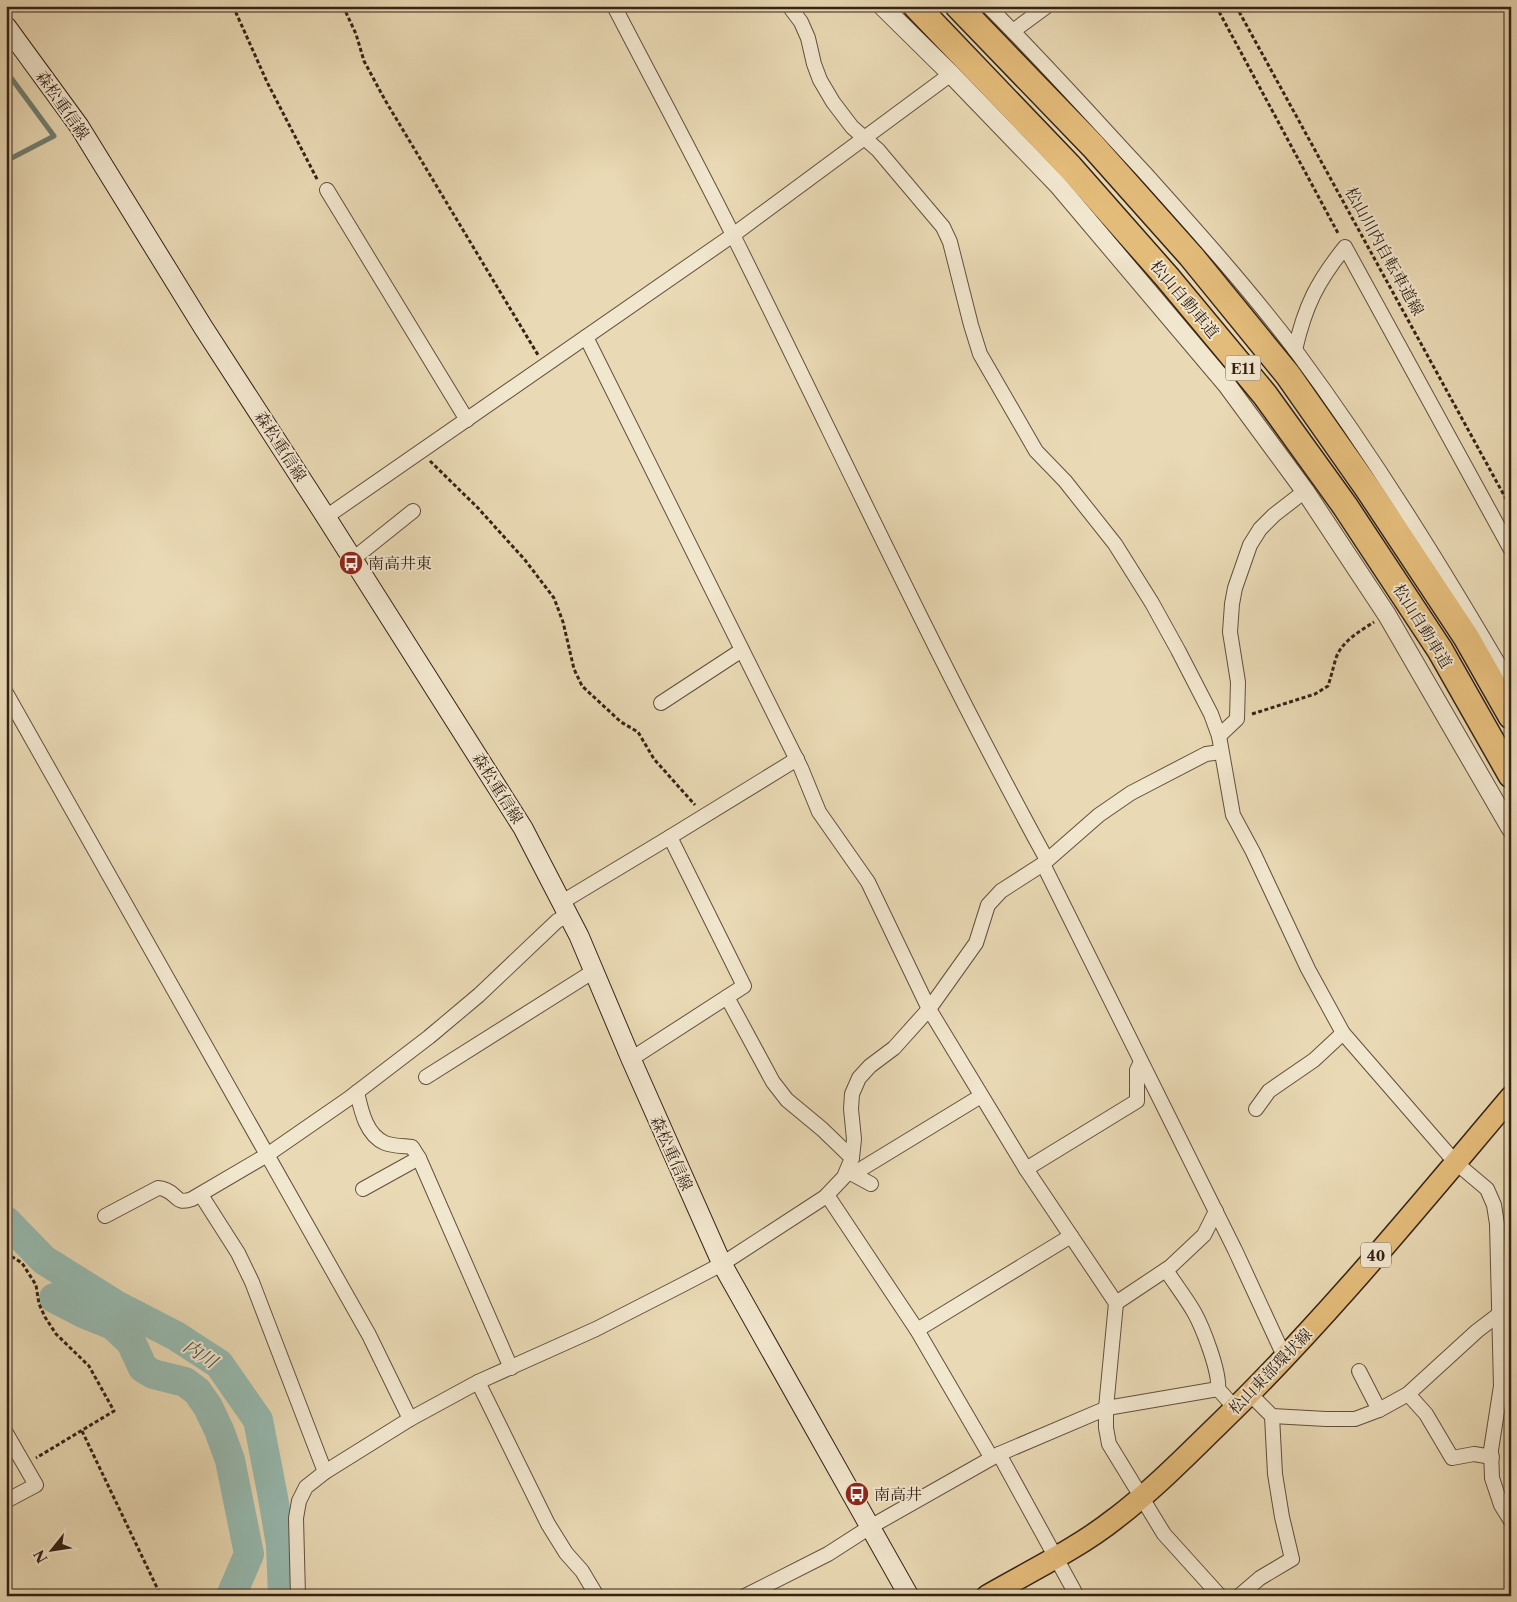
<svg xmlns="http://www.w3.org/2000/svg" width="1517" height="1602" font-family="'Libre Caslon Text','Noto Serif JP',serif">
<style>
.lines{fill:none;stroke-linecap:round;stroke-linejoin:round}
.stream{stroke:#707e72;stroke-width:5}
.river{stroke:#97bab0;stroke-width:30}
.minor-casing{stroke:#62503e;stroke-width:16}
.tertiary-casing{stroke:#62503e;stroke-width:20}
.secondary-casing{stroke:#352316;stroke-width:21}
.primary-casing{stroke:#352316;stroke-width:24}
.motorway-casing{stroke:#352316;stroke-width:28}
.path{stroke:#352316;stroke-width:3;stroke-dasharray:4 2.5;stroke-linecap:butt}
.minor{stroke:#f1e6ce;stroke-width:14}
.tertiary{stroke:#f1e6ce;stroke-width:18}
.secondary{stroke:#f1e6ce;stroke-width:19}
.primary{stroke:#e4bc7a;stroke-width:21}
.motorway{stroke:#e4bc7a;stroke-width:25}
.labels{text-anchor:middle;dominant-baseline:central;stroke-width:4;stroke-linejoin:round;paint-order:stroke}
.shield{fill:#f1e6ce;stroke:#6d5e4d;stroke-width:1}
.shield-label{font-size:15px;font-weight:bold;fill:#352316}
.street-label{font-size:16px;fill:#352316;stroke:#f1e6ce}
.poi-label{font-size:16px;fill:#352316;stroke:#f1e6ce;text-anchor:start}
.water-label{font-size:18px;font-style:italic;fill:#525044;stroke:#f1e6ce}
</style>
<rect width="100%" height="100%" fill="#e9d9b4"/>
<filter id="stains"><feTurbulence type="fractalNoise" baseFrequency=".004" numOctaves="4"/><feColorMatrix values="0 0 0 0 .2 0 0 0 0 .09 0 0 0 0 .02 0 0 0 .5 -.17"/></filter>
<radialGradient id="worn" r=".72"><stop offset=".6" stop-color="#630" stop-opacity="0"/><stop offset="1" stop-color="#630" stop-opacity=".3"/></radialGradient>
<g class="lines">
<path class="stream" d="M6 71 54 136 6 161"/>
<g class="river">
<path d="M6 1221 44 1260 116 1305 176 1336 219 1364 258 1420 272 1492 281 1545 283 1596"/>
<path d="M54 1298 83 1313 113 1325 131 1342 143 1368 153 1374 185 1382 197 1391 208 1407 219 1430 230 1460 249 1554 231 1596"/>
</g>
<g class="minor-casing">
<g id="minor">
<path d="M614 6C654 83 695 159 734 237 838 445 935 656 1047 860"/>
<path d="M789 6 801 22 808 38 814 64 820 80 833 102 852 127 878 150 943 227 950 242 971 325 980 354 1036 451 1065 481 1115 544 1152 603 1178 650 1211 714 1219 736 1233 815 1253 852 1308 969 1343 1033 1455 1162 1487 1189 1494 1205 1497 1224 1501 1386 1491 1450 1492 1478 1501 1505 1511 1521"/>
<path d="M988 6C1042 60 1093 117 1145 173 1197 231 1249 289 1296 351 1375 458 1444 570 1511 685"/>
<path d="M1013 31 1047 6"/>
<path d="M327 190 467 420"/>
<path d="M586 337 801 768 819 812 868 882 929 1009 1026 1169 1116 1303 1106 1408V1428L1109 1444 1164 1534 1220 1596"/>
<path d="M1295 350C1305 306 1317 282 1345 247L1511 550"/>
<path d="M326 517 733 235 951 74"/>
<path d="M353 559 413 511"/>
<path d="M6 693 369 1335 410 1419"/>
<path d="M661 703 742 650"/>
<path d="M1219 736 1237 719 1238 682 1230 632 1232 604 1235 588 1250 545 1260 529 1274 515 1305 491"/>
<path d="M670 837 797 759"/>
<path d="M1043 864 1235 1250 1285 1358"/>
<path d="M562 902 670 837 744 986 631 1059"/>
<path d="M727 997 773 1082 787 1100 822 1129 852 1158"/>
<path d="M426 1077 594 971"/>
<path d="M357 1092C361 1110 366 1135 385 1143 392 1146 404 1146 412 1147L419 1158 511 1368"/>
<path d="M1256 1109 1269 1091 1314 1060 1343 1033"/>
<path d="M1026 1169 1137 1101V1070L1141 1062"/>
<path d="M847 1171 871 1184"/>
<path d="M853 1174 981 1096"/>
<path d="M363 1189 419 1158"/>
<path d="M201 1195 238 1253 252 1282 325 1472"/>
<path d="M827 1195 917 1330 991 1457"/>
<path d="M105 1216 158 1188C161 1188 164 1189 166 1190 178 1195 176 1205 192 1199L267 1155 348 1099 429 1037 479 995 557 921 568 915"/>
<path d="M1166 1270C1175 1284 1186 1298 1194 1312 1203 1328 1220 1372 1218 1389"/>
<path d="M1116 1303 1170 1267 1204 1235 1216 1211"/>
<path d="M917 1330 1071 1236"/>
<path d="M1359 1371 1379 1410"/>
<path d="M478 1382 548 1524 566 1553 582 1571 597 1596"/>
<path d="M1250 1394 1272 1416 1326 1419H1355L1379 1410 1408 1394 1477 1331 1511 1305"/>
<path d="M1408 1394 1426 1414 1452 1458 1474 1454 1492 1457"/>
<path d="M6 1433 36 1485 6 1501"/>
<path d="M999 1454 1077 1596"/>
<path d="M298 1596 296 1518 299 1501 306 1487 325 1472 410 1419 478 1382 596 1329 684 1284 722 1264 825 1197 844 1177 852 1158 854 1139 851 1109 852 1094 859 1078 870 1066 894 1048 929 1009 976 943 988 905 1001 891 1043 864 1099 815 1131 793 1206 754 1221 752"/>
<path d="M745 1596 828 1554 870 1527 999 1454 1107 1408 1218 1389 1235 1408"/>
<path d="M1239 1596 1260 1578 1292 1559 1282 1517 1275 1474 1272 1416"/>
</g>
</g>
<g class="tertiary-casing">
<path id="tertiary" d="M882 6 951 74 1058 185 1227 385 1305 491 1387 615 1511 829"/>
</g>
<g class="secondary-casing">
<path id="secondary" d="M6 26 79 126 203 327 326 517 523 828 579 936 631 1059 722 1264 909 1596"/>
</g>
<g class="primary-casing">
<path id="primary" d="M987 1596C1030 1571 1077 1549 1116 1518 1153 1490 1186 1456 1219 1424 1324 1322 1417 1208 1511 1097"/>
</g>
<g class="motorway-casing">
<g id="motorway">
<path d="M916 6 1070 167 1167 277 1265 395 1345 506 1440 650 1511 775"/>
<path d="M958 6 1093 146 1191 256 1288 375 1368 489 1466 637 1511 716"/>
</g>
</g>
<g class="path">
<path d="M233 6 267 82 318 181"/>
<path d="M343 6 356 34 364 61 385 100 538 355"/>
<path d="M1216 6 1339 235"/>
<path d="M1236 6 1511 508"/>
<path d="M430 461 478 508 525 560 554 598 563 622 574 669 582 686 621 722 638 732 654 759 695 805"/>
<path d="M1252 714 1315 694 1328 686C1331 677 1333 668 1336 658 1342 641 1360 631 1374 622"/>
<path d="M6 1253 22 1263 36 1285 39 1304 45 1317 56 1334 89 1366 114 1411 36 1458"/>
<path d="M82 1431 161 1596"/>
</g>
<use href="#minor" class="minor"/>
<use href="#tertiary" class="tertiary"/>
<use href="#secondary" class="secondary"/>
<use href="#primary" class="primary"/>
<use href="#motorway" class="motorway"/>
</g>
<defs>
<g id="bus-disc" transform="scale(1.25)"><circle r="9.5" fill="#8f2418" stroke="#f1e6ce"/><path d="M-5-6H5V4H4V6H2V4H-2V6H-4V4H-5ZM-3.5-4V0h7V-4ZM-3.5 1.2v1.5H-2V1.2ZM2 1.2v1.5H3.5V1.2Z" fill="#fff"/></g>
</defs>
<g fill-rule="evenodd">
<use href="#bus-disc" x="351" y="563"/>
<use href="#bus-disc" x="857" y="1494"/>
</g>
<g class="labels">
<g class="shield">
<rect x="1225.5" y="355.5" width="35" height="25" rx="4"/>
<rect x="1361" y="1242.5" width="30" height="25" rx="4"/>
</g>
<g class="shield-label">
<text x="1243" y="368">E11</text>
<text x="1376" y="1255">40</text>
</g>
<g class="street-label">
<text transform="translate(63 105) rotate(55)">森松重信線</text>
<text transform="translate(1385 251) rotate(61)">松山川内自転車道線</text>
<text transform="translate(1185 299) rotate(50)">松山自動車道</text>
<text transform="translate(281 446) rotate(57)">森松重信線</text>
<text transform="translate(1423 626) rotate(58)">松山自動車道</text>
<text transform="translate(498 788) rotate(58)">森松重信線</text>
<text transform="translate(672 1153) rotate(66)">森松重信線</text>
<text transform="translate(1270 1371) rotate(-46)">松山東部環状線</text>
</g>
<g class="poi-label">
<text x="368" y="563">南高井東</text>
<text x="874" y="1494">南高井</text>
</g>
<g class="water-label">
<text transform="translate(200 1354) rotate(33)">内川</text>
</g>
</g>
<rect width="1517" height="1602" fill="none" stroke="#e9d9b4" stroke-width="25"/>
<rect x="8" y="8" width="1502" height="1587" fill="none" stroke="#352316" stroke-width="2.5"/>
<rect x="12" y="12" width="1492" height="1577" fill="none" stroke="#352316"/>
<g transform="translate(52 1550) rotate(240)" stroke="#f1e6ce" stroke-width="4" paint-order="stroke">
<path d="M0-4L9 19L0 12L-9 19Z" fill="#352316"/>
<text y="-8" font-size="14" font-weight="bold" text-anchor="middle" fill="#352316">N</text>
</g>
<rect width="100%" height="100%" filter="url(#stains)"/>
<rect width="100%" height="100%" fill="url(#worn)"/>
</svg>
